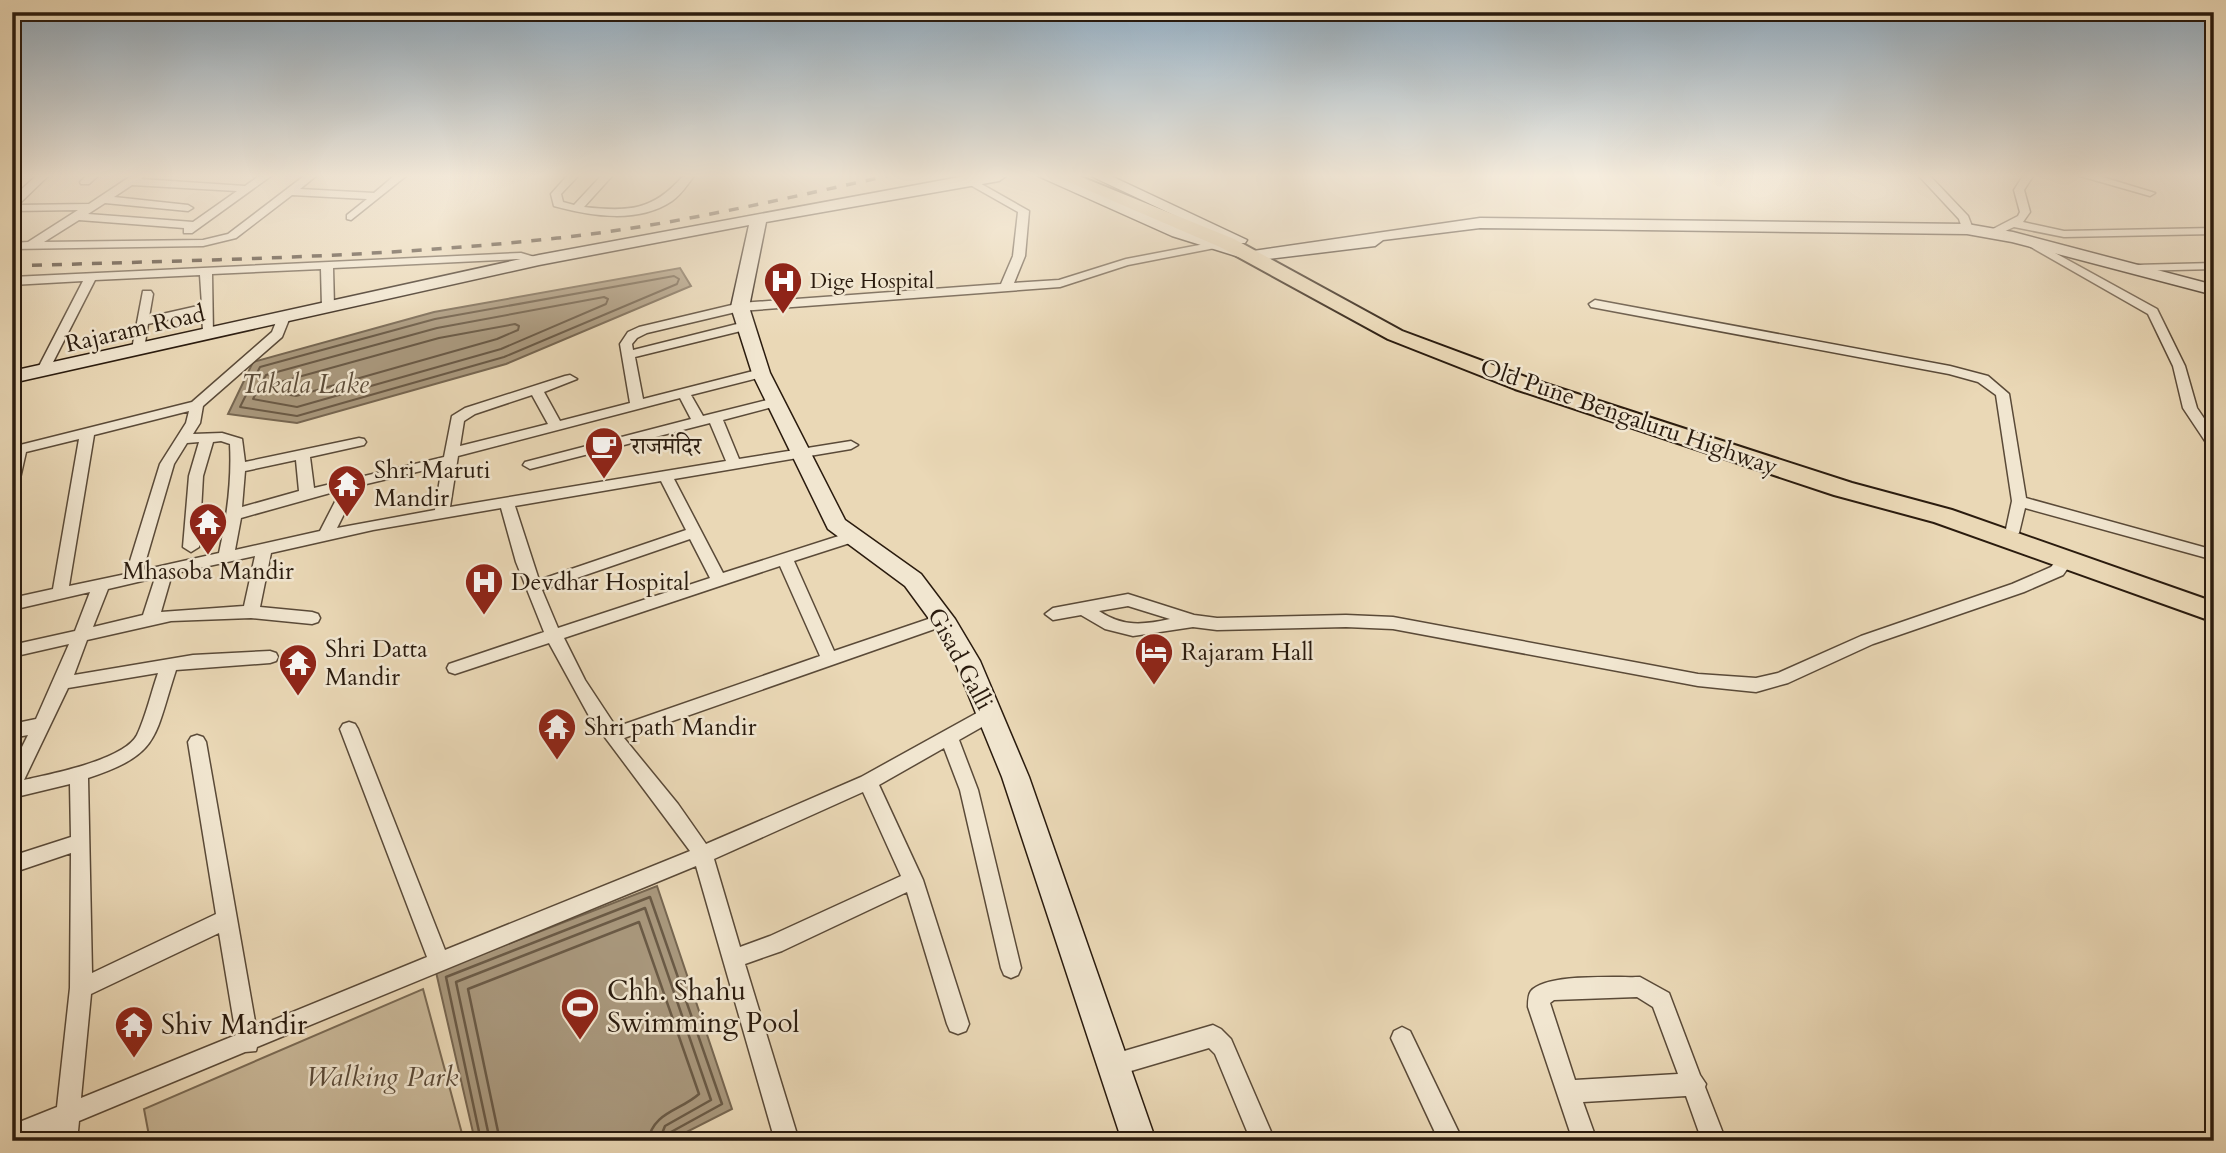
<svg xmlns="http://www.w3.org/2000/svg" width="2226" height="1153" font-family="Cardo,'Noto Serif Devanagari',serif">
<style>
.green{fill:#c9b899;stroke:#7a6a54;stroke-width:2}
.water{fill:#a9987d;stroke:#766651;stroke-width:2}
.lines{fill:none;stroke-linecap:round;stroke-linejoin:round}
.shore-far1{stroke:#6a5a46;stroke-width:2}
.shore{stroke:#6a5a46;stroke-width:2.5}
.street-casing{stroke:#5a4a38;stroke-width:3}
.secondary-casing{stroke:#2a1b0e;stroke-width:3}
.primary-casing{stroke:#2a1b0e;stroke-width:4}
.street{fill:#f1e6d0;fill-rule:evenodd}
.secondary{fill:#f1e6d0;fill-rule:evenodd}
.primary{fill:#ead8b6;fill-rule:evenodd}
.rail{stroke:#2a1b0e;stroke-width:3.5;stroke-dasharray:10 10;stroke-linecap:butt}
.labels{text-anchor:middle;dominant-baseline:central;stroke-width:5;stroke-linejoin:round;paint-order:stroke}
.far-poi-label{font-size:21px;fill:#2a1b0e;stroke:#f1e6d0;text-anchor:start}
.street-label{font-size:24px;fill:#2a1b0e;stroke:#f1e6d0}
.poi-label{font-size:24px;fill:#2a1b0e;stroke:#f1e6d0;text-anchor:start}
.water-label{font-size:26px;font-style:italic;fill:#5d4d3a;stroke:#f1e6d0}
.near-poi-label{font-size:28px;fill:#2a1b0e;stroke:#f1e6d0;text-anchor:start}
.near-park-label{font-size:28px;font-style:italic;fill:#5a4a38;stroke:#f1e6d0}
</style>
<rect width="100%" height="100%" fill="#ead8b6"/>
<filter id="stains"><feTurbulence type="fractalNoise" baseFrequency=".00286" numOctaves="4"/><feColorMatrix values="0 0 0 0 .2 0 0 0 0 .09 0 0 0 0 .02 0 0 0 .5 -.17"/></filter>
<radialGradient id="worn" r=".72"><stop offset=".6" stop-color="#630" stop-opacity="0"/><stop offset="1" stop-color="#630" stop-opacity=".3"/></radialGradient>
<path class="green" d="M423 989 464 1141H150L144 1109Z"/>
<g class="water">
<path d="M680 268 691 286 506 364 297 423 228 414 253 362 434 312Z"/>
<path d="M657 886 732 1109 669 1141H475L436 972Z"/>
</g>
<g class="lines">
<g class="shore-far1">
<path d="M674 276 679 279 677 284 504 357 297 416 240 407 260 367 435 319Z"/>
<path d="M604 297 608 299 606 304 501 349 297 407 253 399 266 375 437 328Z"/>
<path d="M515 324 519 326 518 330 497 339 296 396 269 391 273 384 439 338Z"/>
</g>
<g class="shore">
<path d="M481 1141 446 977 650 897 722 1104 671 1132 667 1141"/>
<path d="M490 1141 456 982 645 908 711 1100 665 1126 659 1141"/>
<path d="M500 1141 468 989 639 922 699 1094C680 1111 653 1112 648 1141"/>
</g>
<g class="street-casing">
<g id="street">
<path d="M36 176H48L18 205 89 204 131 176H144L141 179 245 186 259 176H271L192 233H184V228L79 220 44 242 203 240 228 234 304 176H316L300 189 374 193 394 176H406L351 220 347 219V215L367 199 292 195 236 238 203 246 12 249V243L28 242 78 210 12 211V198ZM132 185 237 191 193 222 88 214 105 203 188 211 193 208 188 205 114 197Z"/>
<path d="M86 176H98L89 184H81L80 182Z"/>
<path d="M567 176H578L561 194 563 202 574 205 601 176H612L584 207C628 212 653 211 683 176H694C687 185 681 195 672 201 638 224 591 216 554 206L551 194Z"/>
<path d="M1919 176H1930L1968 216 1973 229 1971 231H1963L1959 219Z"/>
<path d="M2023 176H2033L2024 190 2030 212 2023 222 2064 231 2214 228V234L2064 237 2014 227 1999 234H1991V230L2018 216 2020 212 2014 190Z"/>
<path d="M2080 176H2099L2155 193 2150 196Z"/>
<path d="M969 177 1029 211 1025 256 1014 283 1059 280 1126 259 1215 242 1221 245 1215 248 1128 265 1060 287 740 311 647 333 637 338 632 344 633 350 745 322 749 323V329L635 357 643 399 761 369 766 370V376L691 395 703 416 775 398 780 399V405L723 420 739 459 851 441 858 445 851 449 674 479 723 573 848 533 856 538 853 542 794 561 834 651 943 614 949 616 951 620 949 624 624 738 678 804 706 844 861 777 984 709 990 707 996 709 999 714 996 719 959 740 978 790 1021 968 1018 975 1011 978 1004 975 1001 968 960 790 944 748 879 785 923 880 969 1024 966 1031 958 1034 950 1031 947 1024 907 892 782 951 745 964 799 1141H775L696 866 257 1047 256 1051 245 1052 79 1121 77 1141H53L54 1131 31 1141H12V1125L57 1107 70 988 71 853 12 873V856L71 837 70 784 12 798V767L28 735 12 738V724L36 719 69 644 12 657V645L75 631 90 592 12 610V598L53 589 79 439 26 452 19 483 12 488V447L192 402 272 332 278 317 284 313 290 317 282 337 203 406 200 423 193 434 222 433 242 439 245 462 359 438 364 439 366 442 364 445 310 457 314 488 444 457 452 416 465 408 565 376 570 375 577 379 544 392 560 421 630 403 620 344 628 332 639 327 740 303 1001 284 1013 256 1018 212 965 182V178ZM532 395 548 424 460 446 464 421 475 414ZM680 398 691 419 525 462 523 465 530 469 710 423 726 461 450 507 458 456ZM189 411 186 423 160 464 126 574 69 586 94 435ZM221 441 230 444C232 481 227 517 219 553L143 570 174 464 187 443 199 442 189 476 183 547 191 552 199 547 203 476 213 442ZM296 460 299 491 242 507 245 471ZM442 466 435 510 337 528 358 486ZM661 481 686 530 539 580 515 506ZM341 490 320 531 235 550 241 518ZM501 508 516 562 544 632 449 664 447 668 449 672 455 674 549 643 589 716 690 851 445 950 358 729 355 724 349 722 343 724 340 729 427 957 256 1027 206 742 203 737 197 735 191 737 188 742 216 914 92 973 88 778C161 754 154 737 176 670L270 663 276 661 278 657 276 653 270 651 193 655 74 675 87 640 171 621 251 618 312 624 318 622 320 618 318 614 312 612 260 607 271 553 373 530ZM690 539 710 578 558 628 542 590ZM255 556 244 606 161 612 172 574ZM780 566 820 656 616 727 585 680 564 638ZM155 578 143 615 93 627 108 589ZM158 673C151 693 146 716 137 735 124 760 51 774 24 780L68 688ZM863 792 901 876 770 936 740 947 714 859ZM219 933 236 1035 81 1098 91 994Z"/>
<path d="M2026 237 2157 309 2185 366 2197 408 2214 433V448L2209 447 2183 408 2173 366 2148 314 2022 242V238Z"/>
<path d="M521 253 545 260 539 263 521 259 333 268 334 307 328 311 322 307 321 269 212 274 213 335H205L203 332 202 312 148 324 144 349 138 353 132 349 143 291H151L153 294 149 317 202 305 200 275 95 280 49 370 43 374 37 370 83 281 12 285V277Z"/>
<path d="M2214 263V269L2135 271 2129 268 2135 265Z"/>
<path d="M1595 300 1950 366 1988 376 2009 394 2026 498 2214 550V560L2025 508 2019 533H2009L2006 529 2012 501 1996 395 1978 382 1949 374 1591 307 1589 304Z"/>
<path d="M2067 553 2075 558 2063 575 2024 592 1873 644 1788 683 1756 692 1698 686 1393 629 1346 627 1217 630 1193 627 1133 636 1105 629 1081 615 1053 620 1045 614 1053 608 1128 594 1194 615 1217 618 1346 615 1393 617 1698 674 1756 678 1778 673 1861 636 2012 584 2051 567 2062 554ZM1128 606 1170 619C1143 625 1123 627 1099 611Z"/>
<path d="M1640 977 1669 993 1700 1075 1706 1084 1705 1087 1726 1141H1702L1686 1096 1583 1102 1597 1141H1573L1528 1007C1528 1002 1528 995 1531 991 1547 973 1616 978 1640 977ZM1637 997 1653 1007 1678 1074 1575 1080 1550 1003 1554 1000Z"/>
<path d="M1213 1025 1221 1029 1231 1039 1275 1141H1251L1215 1054 1209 1048 1114 1076 1106 1073 1103 1065 1106 1057 1114 1054Z"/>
<path d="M1402 1027 1410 1031 1463 1141H1439L1391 1038 1394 1031Z"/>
</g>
</g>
<g class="secondary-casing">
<g id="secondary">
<path d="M965 176H1006L999 181 766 222 749 307 770 373 845 520 921 574 955 619 980 661 1029 777 1156 1141H1122L1002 777 955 662 938 631 905 586 828 529 752 373 731 307 749 225 539 265 12 383V371L539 255Z"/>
<path d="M1038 176H1059L1184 230 1253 251 1480 218 1967 224 2013 232 2214 285V295L2012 242 1967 234 1480 228 1383 240 1375 246 1252 261 1172 236Z"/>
<path d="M1091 176H1111L1247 240 1245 243H1233Z"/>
</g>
</g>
<g class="primary-casing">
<path id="primary" d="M1055 176H1079L1234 239 1402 331 1531 379 1852 483 1952 510 2214 602V622L1934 522 1834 495 1515 389 1388 339 1220 247Z"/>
</g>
<use href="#street" class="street"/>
<use href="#secondary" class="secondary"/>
<use href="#primary" class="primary"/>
<path class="rail" d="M12 266C194 260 377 258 558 238 669 226 778 200 887 176"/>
</g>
<linearGradient id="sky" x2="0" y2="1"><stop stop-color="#8fa9bd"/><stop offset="0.52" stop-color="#f6edde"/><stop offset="1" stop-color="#f6edde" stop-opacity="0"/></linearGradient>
<rect width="2226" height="338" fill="url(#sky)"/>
<defs>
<g id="hospital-pin" transform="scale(2.0125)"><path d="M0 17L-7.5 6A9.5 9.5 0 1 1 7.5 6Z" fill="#8f2418" stroke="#f1e6d0"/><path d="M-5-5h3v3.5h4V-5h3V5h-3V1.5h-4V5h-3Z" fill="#fff"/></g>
<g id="cafe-pin" transform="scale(2.0125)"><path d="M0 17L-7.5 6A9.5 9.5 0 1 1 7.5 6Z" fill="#8f2418" stroke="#f1e6d0"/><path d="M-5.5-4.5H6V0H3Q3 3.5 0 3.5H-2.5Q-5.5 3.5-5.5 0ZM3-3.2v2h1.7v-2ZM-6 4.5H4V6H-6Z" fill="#fff"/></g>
<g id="temple-pin" transform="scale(2.0125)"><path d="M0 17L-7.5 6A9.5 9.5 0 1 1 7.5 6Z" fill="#8f2418" stroke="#f1e6d0"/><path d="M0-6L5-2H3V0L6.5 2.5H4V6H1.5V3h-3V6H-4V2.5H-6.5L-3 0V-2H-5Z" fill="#fff"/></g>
<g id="hotel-pin" transform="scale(2.0125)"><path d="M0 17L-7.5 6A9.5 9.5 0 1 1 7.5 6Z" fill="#8f2418" stroke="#f1e6d0"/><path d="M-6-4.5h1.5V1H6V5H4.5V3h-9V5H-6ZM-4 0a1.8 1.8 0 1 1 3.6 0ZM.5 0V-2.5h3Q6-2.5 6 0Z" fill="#fff"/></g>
<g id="stadium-pin" transform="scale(2.0125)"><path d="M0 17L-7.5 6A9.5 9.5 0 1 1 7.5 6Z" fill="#8f2418" stroke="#f1e6d0"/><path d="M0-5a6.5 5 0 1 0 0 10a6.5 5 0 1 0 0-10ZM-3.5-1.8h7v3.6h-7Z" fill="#fff"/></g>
</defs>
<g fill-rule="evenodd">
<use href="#hospital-pin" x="783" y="281"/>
<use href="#cafe-pin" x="604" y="446"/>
<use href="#temple-pin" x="347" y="484"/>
<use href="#temple-pin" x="208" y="522"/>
<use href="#hospital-pin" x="484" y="582"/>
<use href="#hotel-pin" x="1154" y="652"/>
<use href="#temple-pin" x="298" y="663"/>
<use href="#temple-pin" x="557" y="727"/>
<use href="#stadium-pin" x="580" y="1007"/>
<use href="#temple-pin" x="134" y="1025"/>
</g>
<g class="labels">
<g class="far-poi-label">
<text x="810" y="281">Dige Hospital</text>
</g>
<g class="street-label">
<text transform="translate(135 329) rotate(-13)">Rajaram Road</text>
<text transform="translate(1629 417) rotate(19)">Old Pune Bengaluru Highway</text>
<text transform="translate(960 659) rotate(62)">Gisad Galli</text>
</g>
<g class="poi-label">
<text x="631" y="446">राजमंदिर</text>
<text x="374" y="470">Shri Maruti<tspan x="374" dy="28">Mandir</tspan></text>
<text x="208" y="571" text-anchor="middle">Mhasoba Mandir</text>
<text x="511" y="582">Devdhar Hospital</text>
<text x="325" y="649">Shri Datta<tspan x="325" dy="28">Mandir</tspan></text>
<text x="1181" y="652">Rajaram Hall</text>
<text x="584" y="727">Shri path Mandir</text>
</g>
<g class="water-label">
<text x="305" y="384">Takala Lake</text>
</g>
<g class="near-poi-label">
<text x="607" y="991">Chh. Shahu<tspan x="607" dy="32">Swimming Pool</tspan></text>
<text x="161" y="1025">Shiv Mandir</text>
</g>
<g class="near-park-label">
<text x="382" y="1077">Walking Park</text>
</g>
</g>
<rect width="2226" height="1153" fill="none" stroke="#ead8b6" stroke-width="42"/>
<rect x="14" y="14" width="2198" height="1125" fill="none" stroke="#2a1b0e" stroke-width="3.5"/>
<rect x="21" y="21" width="2184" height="1111" fill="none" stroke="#2a1b0e" stroke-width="2"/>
<rect width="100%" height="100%" filter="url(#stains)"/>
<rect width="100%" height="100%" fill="url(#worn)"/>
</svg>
